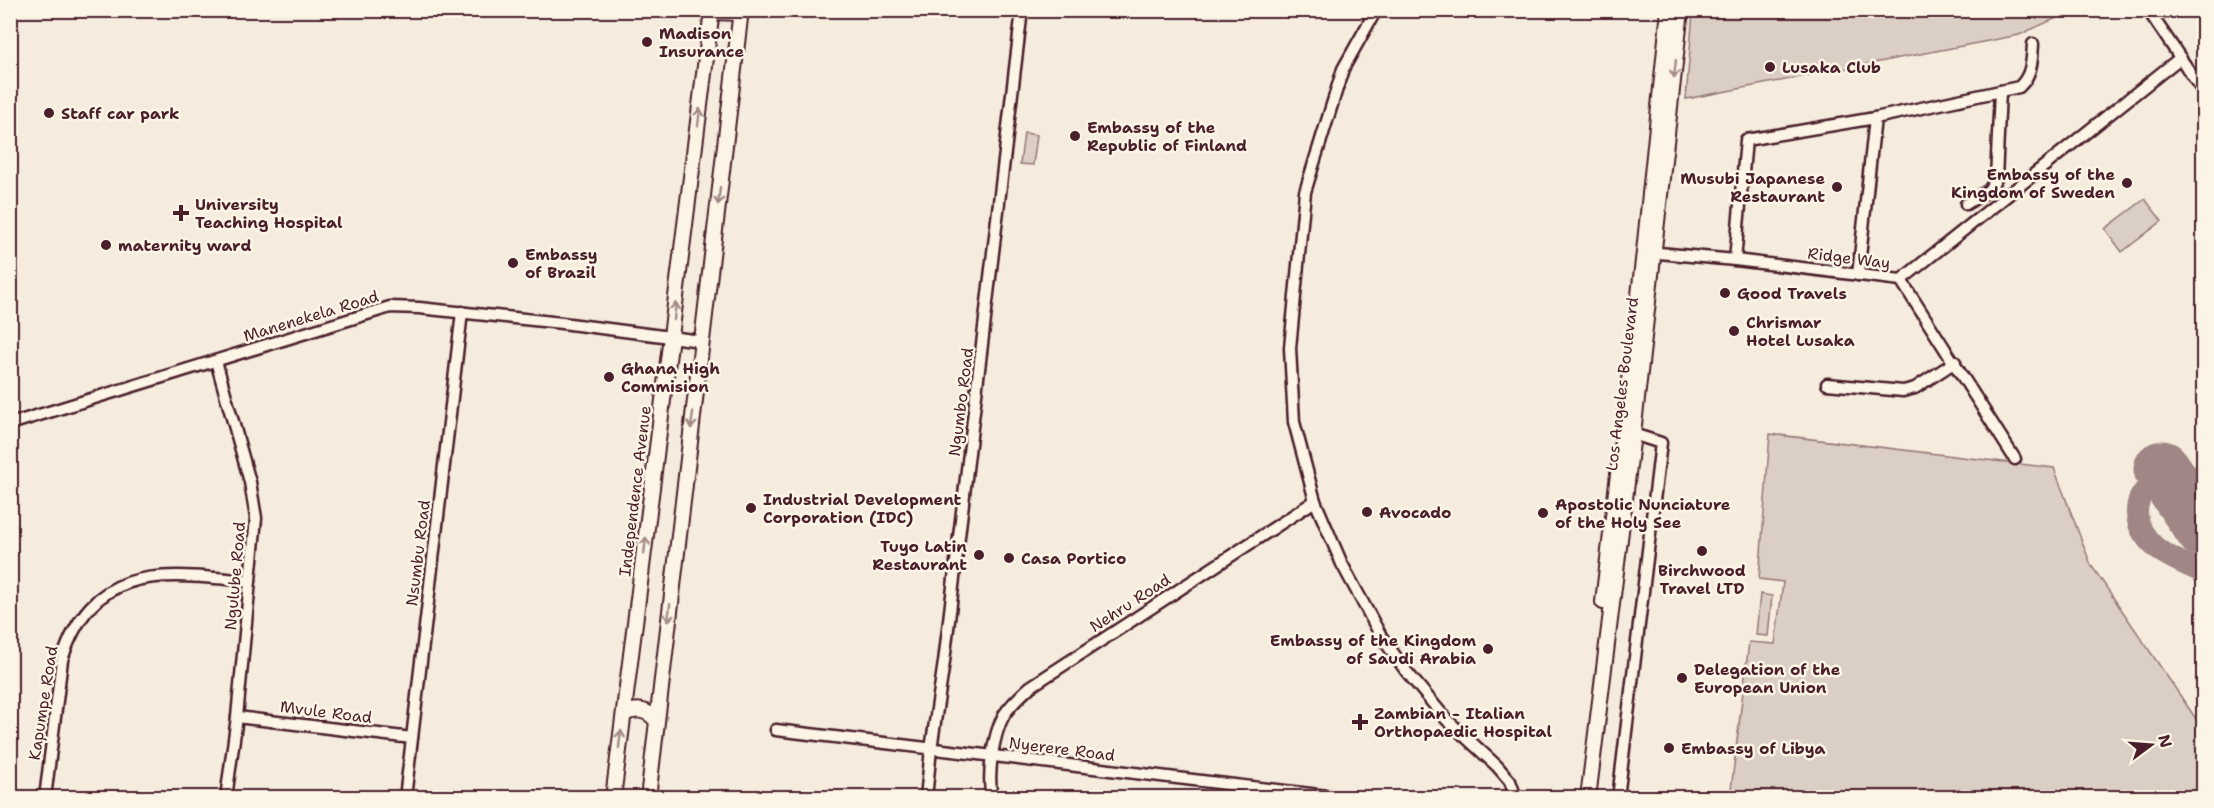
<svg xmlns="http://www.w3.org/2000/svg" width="2214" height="808" font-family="'Shantell Sans',sans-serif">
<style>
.green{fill:#dbcec4;stroke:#927678;stroke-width:1.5}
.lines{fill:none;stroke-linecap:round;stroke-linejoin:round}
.taxiway{stroke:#a08684;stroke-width:22}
.runway{stroke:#a08684;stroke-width:57}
.street-casing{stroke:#4a1f2b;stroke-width:15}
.secondary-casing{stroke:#4a1f2b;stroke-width:18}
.street{stroke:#fcf5e5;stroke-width:10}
.secondary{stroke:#fcf5e5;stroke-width:14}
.oneway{stroke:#a38a88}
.poi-dot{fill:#4a1f2b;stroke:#fcf5e5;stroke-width:2}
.labels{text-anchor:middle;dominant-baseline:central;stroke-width:5;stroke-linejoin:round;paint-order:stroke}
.poi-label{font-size:16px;font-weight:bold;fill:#4a1f2b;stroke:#fcf5e5;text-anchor:start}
.street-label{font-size:16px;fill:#4a1f2b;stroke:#fcf5e5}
</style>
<rect width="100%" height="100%" fill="#f5ecde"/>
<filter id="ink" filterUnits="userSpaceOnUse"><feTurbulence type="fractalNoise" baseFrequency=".0167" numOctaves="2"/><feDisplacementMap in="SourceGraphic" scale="12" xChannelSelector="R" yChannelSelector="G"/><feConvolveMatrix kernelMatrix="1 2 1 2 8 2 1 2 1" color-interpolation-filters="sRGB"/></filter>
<g filter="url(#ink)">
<g class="green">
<path d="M1693 11V10L2072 11 2019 35 1686 99Z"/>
<path d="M1024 133 1037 135 1033 165 1020 164Z"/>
<path d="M2145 199 2162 221 2122 252 2105 229Z"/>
<path d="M1770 434 2054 468 2091 565 2203 729V797L1730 798 1749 642 1775 644 1783 582 1759 579Z"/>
<path d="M1760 594 1772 596 1768 636 1756 635Z"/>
</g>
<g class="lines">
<path class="taxiway" d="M2204 527C2200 515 2205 502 2199 491 2175 450 2104 500 2155 547 2168 558 2188 565 2204 573"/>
<path class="runway" d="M2162 469 2204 530"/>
<g class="street-casing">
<g id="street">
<path d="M1376 10 1343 69 1305 192 1290 348 1294 422 1315 501 1342 564 1381 636 1406 671 1446 719 1497 766 1510 781 1516 798"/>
<path d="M2148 10 2204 93"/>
<path d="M1966 204 1989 190 1996 179 2000 91"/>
<path d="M1648 252 1735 260 1901 280 2180 58"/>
<path d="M1735 260 1746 140 1875 118 2019 87C2032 75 2032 60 2033 44"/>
<path d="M1858 275 1875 118"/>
<path d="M1901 280 2015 459"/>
<path d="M216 361 250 482 256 518 237 717 226 798"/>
<path d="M1827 384 1903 391 1915 388 1955 362"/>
<path d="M10 424 390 307 419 308 562 323 701 341"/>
<path d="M237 717 412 738"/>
<path d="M776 730 1344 798"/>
<path d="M45 798 62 660C94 560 164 574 250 581"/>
<path d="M405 798 462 312"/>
<path d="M926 798 931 749 944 662 1022 10"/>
<path d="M992 798C987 775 993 735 1004 715 1011 704 1020 696 1030 687L1315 501"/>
<path d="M1618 798 1661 443 1633 434"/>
</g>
</g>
<g class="secondary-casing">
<g id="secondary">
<path d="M712 12 741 13"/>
<path d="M1603 602 1644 252 1669 10"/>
<path d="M624 714C636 708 647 709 656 720"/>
<path d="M613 798 712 10"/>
<path d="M648 798 741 10"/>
<path d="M1588 798 1633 434 1681 10"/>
</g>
</g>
<use href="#street" class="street"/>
<use href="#secondary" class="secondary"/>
</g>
<defs><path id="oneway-shaft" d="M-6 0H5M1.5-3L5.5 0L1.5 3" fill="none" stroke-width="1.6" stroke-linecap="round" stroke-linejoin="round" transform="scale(1.5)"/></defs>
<g class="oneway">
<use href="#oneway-shaft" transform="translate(1675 69) rotate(96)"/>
<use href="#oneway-shaft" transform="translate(699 117) rotate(-83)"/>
<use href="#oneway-shaft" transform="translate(719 196) rotate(97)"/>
<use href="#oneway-shaft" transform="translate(675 311) rotate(-83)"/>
<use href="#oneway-shaft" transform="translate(692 420) rotate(97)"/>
<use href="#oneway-shaft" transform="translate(645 546) rotate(-83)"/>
<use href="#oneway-shaft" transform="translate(669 613) rotate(97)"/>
<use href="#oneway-shaft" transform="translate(620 739) rotate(-83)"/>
</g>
</g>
<g class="poi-dot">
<circle cx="647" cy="42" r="6"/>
<circle cx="1770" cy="67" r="6"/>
<circle cx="49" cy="113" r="6"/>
<circle cx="1075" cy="136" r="6"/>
<circle cx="2127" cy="183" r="6"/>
<circle cx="1837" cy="187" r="6"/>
<path d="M178 204h6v6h6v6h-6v6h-6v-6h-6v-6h6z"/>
<circle cx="106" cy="245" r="6"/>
<circle cx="513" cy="263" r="6"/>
<circle cx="1725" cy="293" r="6"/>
<circle cx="1734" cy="331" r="6"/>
<circle cx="609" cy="377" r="6"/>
<circle cx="751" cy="508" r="6"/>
<circle cx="1367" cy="512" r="6"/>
<circle cx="1543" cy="513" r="6"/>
<circle cx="1702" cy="551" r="6"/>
<circle cx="979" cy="555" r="6"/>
<circle cx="1009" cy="558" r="6"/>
<circle cx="1488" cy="649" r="6"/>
<circle cx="1682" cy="678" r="6"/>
<path d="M1357 713h6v6h6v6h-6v6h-6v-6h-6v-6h6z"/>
<circle cx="1669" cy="748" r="6"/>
</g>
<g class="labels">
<g class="poi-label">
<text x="659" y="33">Madison<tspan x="659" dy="18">Insurance</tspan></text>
<text x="1782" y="67">Lusaka Club</text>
<text x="61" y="113">Staff car park</text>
<text x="1087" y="127">Embassy of the<tspan x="1087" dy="18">Republic of Finland</tspan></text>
<text x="2115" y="174" text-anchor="end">Embassy of the<tspan x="2115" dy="18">Kingdom of Sweden</tspan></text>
<text x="1825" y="178" text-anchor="end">Musubi Japanese<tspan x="1825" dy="18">Restaurant</tspan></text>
<text x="195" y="204">University<tspan x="195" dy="18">Teaching Hospital</tspan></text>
<text x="118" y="245">maternity ward</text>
<text x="525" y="254">Embassy<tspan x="525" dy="18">of Brazil</tspan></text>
<text x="1737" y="293">Good Travels</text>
<text x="1746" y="322">Chrismar<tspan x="1746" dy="18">Hotel Lusaka</tspan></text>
<text x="621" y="368">Ghana High<tspan x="621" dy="18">Commision</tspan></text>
<text x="763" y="499">Industrial Development<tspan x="763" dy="18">Corporation (IDC)</tspan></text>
<text x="1555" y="504">Apostolic Nunciature<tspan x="1555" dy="18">of the Holy See</tspan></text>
<text x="1379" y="512">Avocado</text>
<text x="967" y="546" text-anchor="end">Tuyo Latin<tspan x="967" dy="18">Restaurant</tspan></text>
<text x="1021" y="558">Casa Portico</text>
<text x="1702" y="570" text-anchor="middle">Birchwood<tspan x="1702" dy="18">Travel LTD</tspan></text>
<text x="1476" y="640" text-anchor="end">Embassy of the Kingdom<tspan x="1476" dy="18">of Saudi Arabia</tspan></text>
<text x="1694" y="669">Delegation of the<tspan x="1694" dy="18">European Union</tspan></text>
<text x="1374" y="713">Zambian - Italian<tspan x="1374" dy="18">Orthopaedic Hospital</tspan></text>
<text x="1681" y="748">Embassy of Libya</text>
</g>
<g class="street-label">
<text transform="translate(1849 258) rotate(7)">Ridge Way</text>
<text transform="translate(311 316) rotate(-17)">Manenekela Road</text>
<text transform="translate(1622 384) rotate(-83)">Los Angeles Boulevard</text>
<text transform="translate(961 402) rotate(-83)">Ngumbo Road</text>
<text transform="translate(635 491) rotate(-83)">Independence Avenue</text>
<text transform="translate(418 553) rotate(-83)">Nsumbu Road</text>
<text transform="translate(235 576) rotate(-85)">Ngulube Road</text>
<text transform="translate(1130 603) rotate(-33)">Nehru Road</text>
<text transform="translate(43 703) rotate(-81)">Kapumpe Road</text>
<text transform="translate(326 712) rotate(7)">Mvule Road</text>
<text transform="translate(1062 749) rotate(7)">Nyerere Road</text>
</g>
</g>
<rect width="2214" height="808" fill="none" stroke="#fcf5e5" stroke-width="36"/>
<rect x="18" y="18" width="2178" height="772" fill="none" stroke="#4a1f2b" stroke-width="2" filter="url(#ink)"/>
<g transform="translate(2151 745) rotate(74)" stroke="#fcf5e5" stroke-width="4.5" paint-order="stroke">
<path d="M0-4.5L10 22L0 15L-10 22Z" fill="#4a1f2b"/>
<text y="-9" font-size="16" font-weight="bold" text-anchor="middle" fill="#4a1f2b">N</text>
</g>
</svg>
